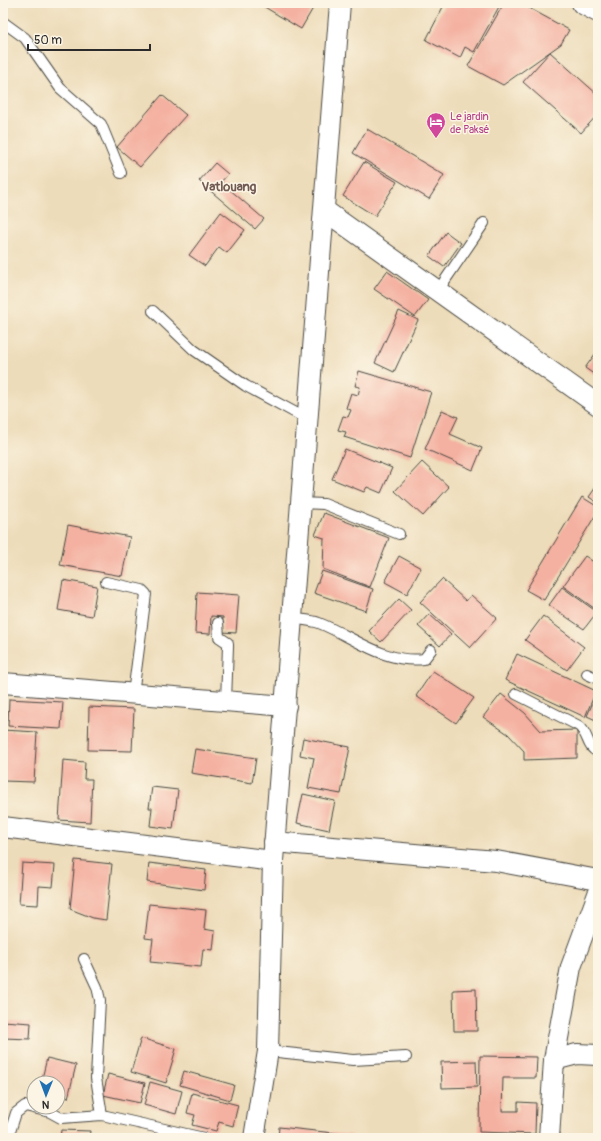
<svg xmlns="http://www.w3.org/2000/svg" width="601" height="1141" font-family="Pangolin,sans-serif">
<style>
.building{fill:#f4b0a0}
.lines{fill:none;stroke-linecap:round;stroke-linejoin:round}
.lane-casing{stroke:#484640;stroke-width:12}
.street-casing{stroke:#484640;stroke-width:22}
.secondary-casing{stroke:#484640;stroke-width:24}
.lane{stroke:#fff;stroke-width:10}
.street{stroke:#fff;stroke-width:20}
.secondary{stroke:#fff;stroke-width:22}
.labels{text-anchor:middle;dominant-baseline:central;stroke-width:3;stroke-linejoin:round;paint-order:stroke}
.hotel-label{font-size:11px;fill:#b23c85;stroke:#fcf5e5;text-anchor:start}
.quarter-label{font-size:13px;font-weight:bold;fill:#715a54;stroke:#fcf5e5}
</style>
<rect width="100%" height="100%" fill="#fcf5e5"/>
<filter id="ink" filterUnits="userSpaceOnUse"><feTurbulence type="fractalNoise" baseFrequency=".025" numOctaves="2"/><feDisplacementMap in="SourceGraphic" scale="8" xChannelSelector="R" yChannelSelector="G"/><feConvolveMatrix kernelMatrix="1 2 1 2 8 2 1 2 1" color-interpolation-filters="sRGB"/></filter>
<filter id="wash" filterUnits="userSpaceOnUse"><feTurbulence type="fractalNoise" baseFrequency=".012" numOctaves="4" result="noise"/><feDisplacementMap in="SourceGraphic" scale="16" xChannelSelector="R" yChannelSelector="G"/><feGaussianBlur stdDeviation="0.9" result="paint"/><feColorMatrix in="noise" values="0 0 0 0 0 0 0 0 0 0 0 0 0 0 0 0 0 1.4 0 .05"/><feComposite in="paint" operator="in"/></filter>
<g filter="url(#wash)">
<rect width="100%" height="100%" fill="#eddcb9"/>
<g id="blocks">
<g class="building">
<path d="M258 3H316L301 29Z"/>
<path d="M445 3H501L474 52 465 47 460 58 426 40Z"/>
<path d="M504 3H520L569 30 561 44 503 85 468 66Z"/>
<path d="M550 52 598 95V114L581 133 523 82Z"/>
<path d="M162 95 186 115 140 167 117 147Z"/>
<path d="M367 129 444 175 429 199 353 153Z"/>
<path d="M364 162 397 182 375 216 343 196Z"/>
<path d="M215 163 228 174 221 182 264 219 255 229 199 181Z"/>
<path d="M221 212 245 230 227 253 219 247 205 266 189 255Z"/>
<path d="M446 232 461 243 444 267 429 256Z"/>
<path d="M387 271 428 300 415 317 374 289Z"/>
<path d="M399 311 418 320 394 372 375 363Z"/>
<path d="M598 350V377L585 368Z"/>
<path d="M359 371 431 392 410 458 344 437 346 432 338 430 343 416 348 417 351 410 346 408 351 393 358 395 360 387 355 386Z"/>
<path d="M442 410 458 417 450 434 482 448 473 470 425 449Z"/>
<path d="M345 449 392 468 381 493 367 487 364 492 332 479Z"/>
<path d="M422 462 449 487 423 516 395 491Z"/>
<path d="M598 484V503L589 497Z"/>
<path d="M582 497 598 507V511L544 600 526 590Z"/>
<path d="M324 513 389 538 370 587 323 569 324 538 315 535Z"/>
<path d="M68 525 130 537 122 576 60 565Z"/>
<path d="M399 556 421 568 407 594 385 582Z"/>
<path d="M585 556 598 565V611L563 586Z"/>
<path d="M322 571 373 589 366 611 314 593Z"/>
<path d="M442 579 466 601 471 595 497 618 470 648 420 602Z"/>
<path d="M63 580 97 586 92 616 58 610Z"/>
<path d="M562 587 597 612 584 629 549 605Z"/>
<path d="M197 592 239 595 236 633 222 632 223 617 211 616 210 634 195 633Z"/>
<path d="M399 599 411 610 381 642 369 631Z"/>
<path d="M429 614 451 634 440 646 418 626Z"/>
<path d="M543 616 584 647 567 670 525 640Z"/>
<path d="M517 654 596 691 585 717 505 680Z"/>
<path d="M433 671 474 698 456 723 416 696Z"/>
<path d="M598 691V721L587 716Z"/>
<path d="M501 694 525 713 541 731 577 730V758L524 760V751L508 734 483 717Z"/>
<path d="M9 699 63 702 61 729 8 726Z"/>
<path d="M89 707 134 709 132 751 88 750Z"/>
<path d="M3 730 37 732 34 782 3 781Z"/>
<path d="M303 738 350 747 341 794 308 788 314 758 300 755Z"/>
<path d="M195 749 256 758 252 783 191 773Z"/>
<path d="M63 760 85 762 84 779H92L90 822 59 820Z"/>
<path d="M152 787 178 790 173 829 150 826 152 808H149Z"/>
<path d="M303 794 335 801 329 830 297 823Z"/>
<path d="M75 860 112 864 106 920 93 918 70 909Z"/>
<path d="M22 863 55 865 53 887 39 886 38 905 19 904Z"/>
<path d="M149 863 206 870 204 890 147 882Z"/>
<path d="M149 904 206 910 204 929 215 931 213 950 203 949 201 967 150 962 153 939 145 938Z"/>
<path d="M476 989 477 1031H454L453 990Z"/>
<path d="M3 993H6L4 1011H3Z"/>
<path d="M3 1021 31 1023 30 1039 3 1038Z"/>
<path d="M141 1038 176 1049 166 1083 131 1072Z"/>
<path d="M480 1056 537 1057 536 1078H503L502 1111H518V1102L536 1103 535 1134 479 1132Z"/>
<path d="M47 1058 76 1065 68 1098 58 1095V1083H41Z"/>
<path d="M476 1061 477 1087 442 1088 441 1062Z"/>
<path d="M184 1071 234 1085 230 1100 180 1085Z"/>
<path d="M108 1074 145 1083 140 1103 103 1095Z"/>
<path d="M150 1082 182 1091 176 1114 144 1105Z"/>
<path d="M192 1093 238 1105 233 1126 219 1122 216 1131 192 1125 195 1115 187 1113Z"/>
<path d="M279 1127 352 1135 351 1138H278Z"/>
<path d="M61 1130 90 1131 89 1138H60Z"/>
</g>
</g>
</g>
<g filter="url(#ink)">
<use href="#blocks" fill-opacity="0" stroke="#484640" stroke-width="1"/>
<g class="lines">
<g class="lane-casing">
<g id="lane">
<path d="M3 22 25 38 60 88 101 124 121 173"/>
<path d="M437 292 484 223"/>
<path d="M153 311 194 350 246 386 307 419"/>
<path d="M300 503 324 504 399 534"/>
<path d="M106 582 142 590 146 594 133 694"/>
<path d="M292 618C300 620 311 620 319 623 354 637 385 664 424 659L431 650"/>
<path d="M218 623 219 637 228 643V646L226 701"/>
<path d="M587 674 598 679"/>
<path d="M516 694 579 726C589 734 586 747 598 752"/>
<path d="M84 959 97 987 100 1000 96 1078 102 1115"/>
<path d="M268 1051 353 1060 406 1057"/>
<path d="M8 1138 16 1113 25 1106 50 1112 61 1118 102 1115 204 1138"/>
</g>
</g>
<g class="street-casing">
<g id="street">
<path d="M324 210 598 405"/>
<path d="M3 683 286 706"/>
<path d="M3 827 273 861"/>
<path d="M274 842 496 861 598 880"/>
<path d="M554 1060 577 1054 598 1055"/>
<path d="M254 1138 268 1051 273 861 340 3"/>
<path d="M549 1138 554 1060 571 967 598 894"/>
</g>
</g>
<g class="secondary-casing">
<path id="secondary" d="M583 3 598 11"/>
</g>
<use href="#lane" class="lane"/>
<use href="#street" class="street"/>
<use href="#secondary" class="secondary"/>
</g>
</g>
<defs>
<g id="hotel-pin" transform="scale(1)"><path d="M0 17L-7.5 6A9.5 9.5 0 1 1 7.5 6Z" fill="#d1479c" stroke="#fcf5e5"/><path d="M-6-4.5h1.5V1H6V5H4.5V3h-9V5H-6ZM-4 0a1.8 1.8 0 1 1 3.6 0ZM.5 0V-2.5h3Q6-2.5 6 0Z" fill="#fff"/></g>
</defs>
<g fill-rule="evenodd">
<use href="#hotel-pin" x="436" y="122"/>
</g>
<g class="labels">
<g class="hotel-label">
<text x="450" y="116">Le jardin<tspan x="450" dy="13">de Paksé</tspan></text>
</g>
<g class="quarter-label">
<text x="229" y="187">Vatlouang</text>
</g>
</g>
<rect width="601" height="1141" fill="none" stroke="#fcf5e5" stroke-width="16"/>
<g transform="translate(46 1095) rotate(181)"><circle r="19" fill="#fcf5e5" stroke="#a8a49b"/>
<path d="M0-3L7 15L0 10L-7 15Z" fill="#1f6fb2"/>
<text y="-6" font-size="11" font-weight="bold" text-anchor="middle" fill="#2b2b2b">N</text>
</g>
<path d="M28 44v6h122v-6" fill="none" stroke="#2b2b2b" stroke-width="2"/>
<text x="34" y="44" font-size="12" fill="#2b2b2b" stroke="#fcf5e5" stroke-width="3" paint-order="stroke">50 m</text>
</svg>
